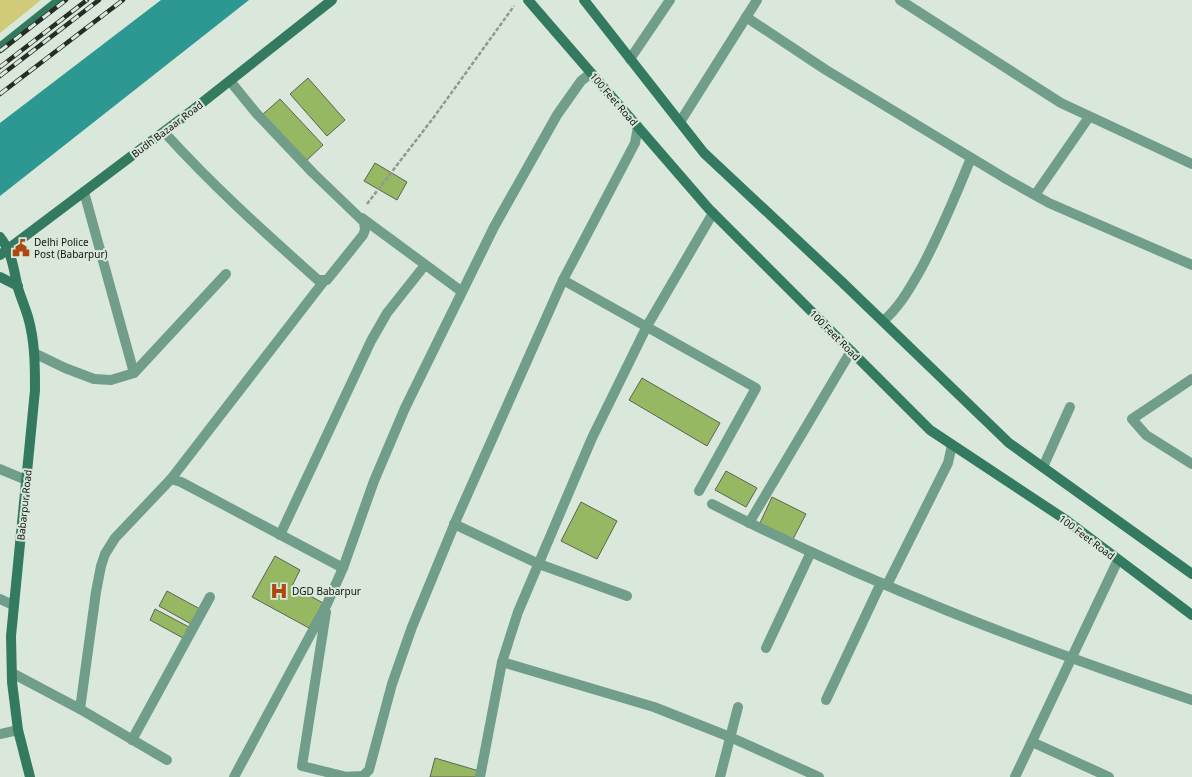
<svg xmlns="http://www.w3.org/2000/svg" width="1192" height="777" font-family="'Noto Sans',sans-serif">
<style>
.green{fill:#cfcb79}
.water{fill:#2c9891}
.building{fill:#97b862;stroke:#5d6355}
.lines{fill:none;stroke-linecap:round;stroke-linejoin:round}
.path{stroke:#8f998f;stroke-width:2.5;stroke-dasharray:4 2;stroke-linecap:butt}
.street{stroke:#719d8b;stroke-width:10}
.secondary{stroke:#337a61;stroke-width:10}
.rail-casing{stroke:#262c26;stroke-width:4.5}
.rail{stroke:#dae8db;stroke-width:3;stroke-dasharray:9;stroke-linecap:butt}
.labels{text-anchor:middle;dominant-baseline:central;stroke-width:4;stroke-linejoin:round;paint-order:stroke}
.street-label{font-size:10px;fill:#0f140f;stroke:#dae8db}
.poi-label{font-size:10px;fill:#0f140f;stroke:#dae8db;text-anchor:start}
</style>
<rect width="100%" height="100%" fill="#dae8db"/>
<path class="green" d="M0 0H41L0 33Z"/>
<path class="water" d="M161 0H249L0 196V123Z"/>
<g class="building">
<path d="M308 78 345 120 327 136 290 94Z"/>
<path d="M280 99 323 145 306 161 262 115Z"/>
<path d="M375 163 407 182 397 200 364 181Z"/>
<path d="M642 378 720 423 707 446 629 400Z"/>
<path d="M726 471 757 488 746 507 715 490Z"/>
<path d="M772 497 806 514 792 541 759 525Z"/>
<path d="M581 502 617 521 597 559 561 541Z"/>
<path d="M275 556 300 570 292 586 323 603 309 628 252 597Z"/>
<path d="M167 591 200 609 191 624 159 606Z"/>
<path d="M155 609 189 627 183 638 150 620Z"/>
<path d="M435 758 479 771 477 777H430Z"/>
</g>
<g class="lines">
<path class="path" d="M367 204 434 117 514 6"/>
<g class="street">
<path d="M900 0 1061 103 1192 164"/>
<path d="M746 17 826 70 1008 180 1049 203 1192 265"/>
<path d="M630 59 670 0"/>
<path d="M680 122 757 0"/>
<path d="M164 132C212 185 264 232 318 280H327L363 235 365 230 364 222 313 173 257 114 230 81"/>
<path d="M84 192 134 373"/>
<path d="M1035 195 1089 117"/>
<path d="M362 218 461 291"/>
<path d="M563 280 756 388 699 491"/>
<path d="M883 321C900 307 911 286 922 267 941 231 956 195 971 158"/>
<path d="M34 353 65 368 94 379 111 380 134 373 226 274"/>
<path d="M1192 379 1132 419 1146 435 1192 464"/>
<path d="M1043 467 1070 407"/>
<path d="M0 469 26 480"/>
<path d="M171 479 324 281"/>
<path d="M712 504C866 583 1028 645 1192 700"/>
<path d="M749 523 851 351"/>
<path d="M454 524 539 564 627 596"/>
<path d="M280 535 371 341 387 313 425 265"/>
<path d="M887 585 948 463 952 445"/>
<path d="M0 599 13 605"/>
<path d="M326 612 302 766 343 776"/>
<path d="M766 648 811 552"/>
<path d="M502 662 654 707 730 737 819 777"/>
<path d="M12 673 80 709 96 592 101 566 105 554 115 538 171 479 181 482 343 568"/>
<path d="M826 700 881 583"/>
<path d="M80 709 167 760"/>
<path d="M0 734 18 730"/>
<path d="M132 740 210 597"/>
<path d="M1032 742 1109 777"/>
<path d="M234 777 327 604 343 568 374 481 405 408 494 227 557 115 581 81 591 73"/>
<path d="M340 777 363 776 369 770 392 684 412 627 457 518 563 280 635 143 638 127"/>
<path d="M480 777 502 662 518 612 592 438 647 326 713 213"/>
<path d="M720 777 738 707"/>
<path d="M1015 777 1118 560"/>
</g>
<g class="secondary">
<path d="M528 0 709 209 930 430 1066 520 1192 615"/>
<path d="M584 0 704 153 842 282 1009 443 1192 574"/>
<path d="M0 48 60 0"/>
<path d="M0 237C13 254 13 268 18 288 21 298 25 307 28 317 35 341 35 366 35 390L11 636 12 682 18 730 30 777"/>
<path d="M0 255 194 109 332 0"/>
<path d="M0 277 18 286"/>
</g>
<g class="rail-casing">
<g id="rail">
<path d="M0 51 66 0"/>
<path d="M0 67 87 0"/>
<path d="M0 76 99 0"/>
<path d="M0 94 123 0"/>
</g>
</g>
<use href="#rail" class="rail"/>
</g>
<defs>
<g id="civic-bare" transform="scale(1.38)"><path d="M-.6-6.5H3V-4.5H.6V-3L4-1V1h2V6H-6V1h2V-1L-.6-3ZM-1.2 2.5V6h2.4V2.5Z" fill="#ad4a13" stroke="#dae8db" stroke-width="2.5" paint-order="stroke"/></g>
<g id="hospital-bare" transform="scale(1.38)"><path d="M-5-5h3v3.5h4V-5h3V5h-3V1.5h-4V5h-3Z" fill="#ad4a13" stroke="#dae8db" stroke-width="2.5" paint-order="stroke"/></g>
</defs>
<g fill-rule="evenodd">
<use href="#civic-bare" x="21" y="248"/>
<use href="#hospital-bare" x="279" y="591"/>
</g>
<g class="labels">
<g class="street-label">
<text transform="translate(614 99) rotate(49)">100 Feet Road</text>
<text transform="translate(167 129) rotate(-37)">Budh Bazaar Road</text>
<text transform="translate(835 335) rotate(45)">100 Feet Road</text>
<text transform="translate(24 505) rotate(-84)">Babarpur Road</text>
<text transform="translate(1087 537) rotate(37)">100 Feet Road</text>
</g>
<g class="poi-label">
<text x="34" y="242">Delhi Police<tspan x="34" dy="12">Post (Babarpur)</tspan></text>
<text x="292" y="591">DGD Babarpur</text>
</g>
</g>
</svg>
